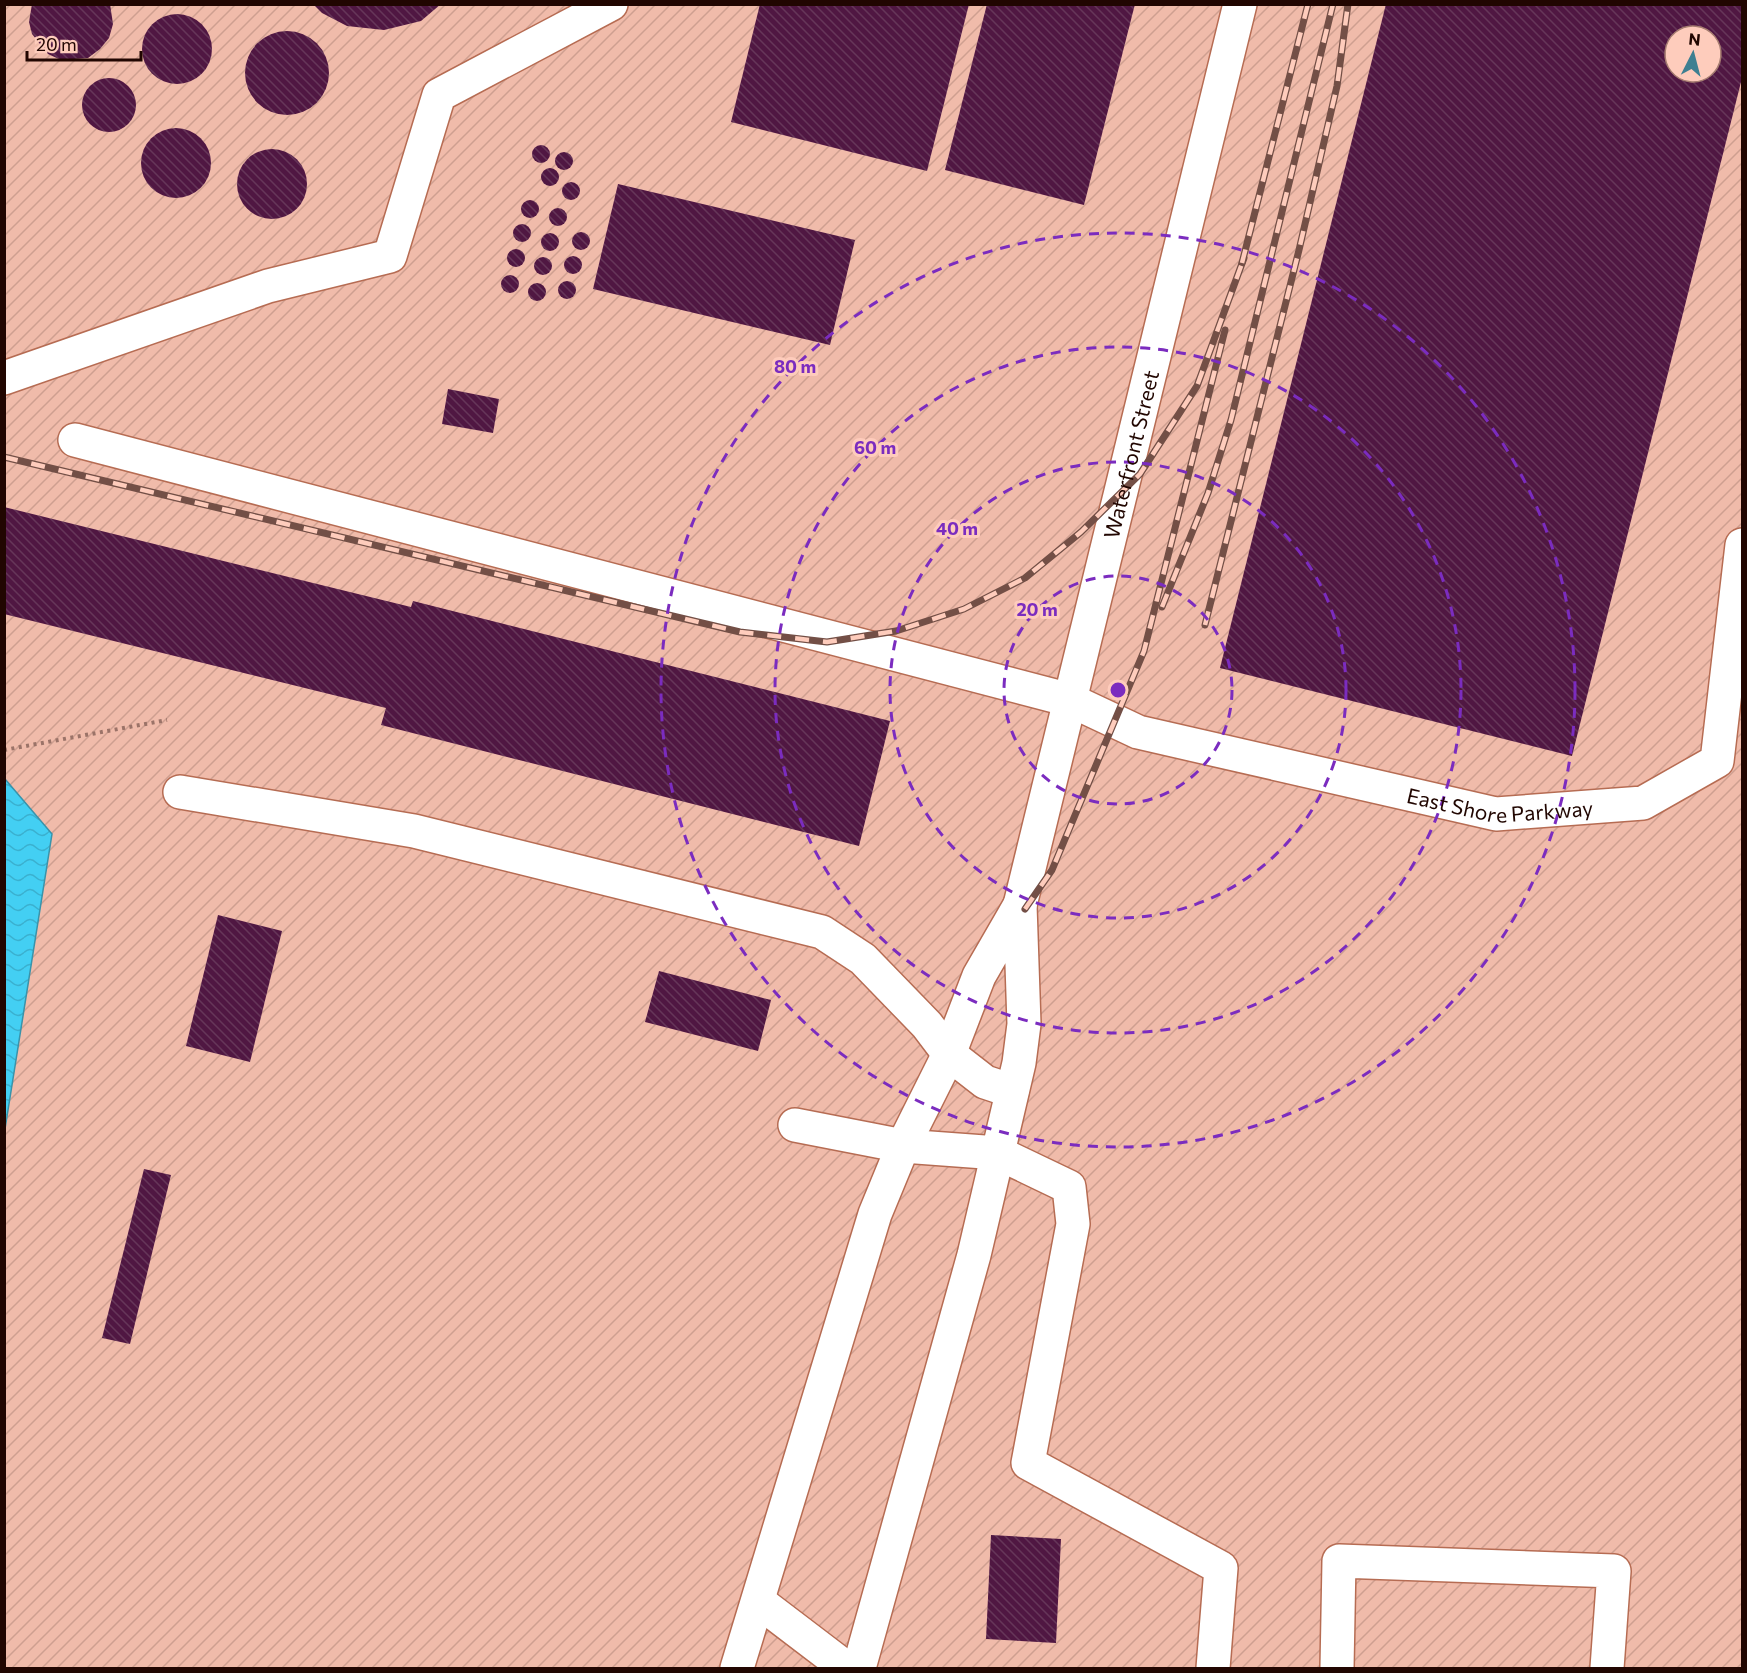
<svg xmlns="http://www.w3.org/2000/svg" width="1747" height="1673" font-family="Commissioner,sans-serif">
<style>
.industrial{fill:url(#industrial-furrows);fill-rule:evenodd}
.water{fill:url(#water-waves);stroke:#3993aa;stroke-width:1.5}
.building{fill:url(#building-back-hatch);fill-rule:evenodd}
.lines{fill:none;stroke-linecap:round;stroke-linejoin:round}
.minor-casing{stroke:#b66c53;stroke-width:36}
.path{stroke:#9b7368;stroke-width:4;stroke-dasharray:3 4.5;stroke-linecap:butt}
.minor{stroke:#fff;stroke-width:33}
.rail-casing{stroke:#734f46;stroke-width:7}
.rail{stroke:#feccbc;stroke-width:4.5;stroke-dasharray:14;stroke-linecap:butt}
.ring{fill:none;stroke:#7b2cbf;stroke-width:3;stroke-dasharray:10 8}
.labels{text-anchor:middle;dominant-baseline:central;stroke-width:6;stroke-linejoin:round;paint-order:stroke}
.street-label{font-size:21px;fill:#210601;stroke:#feccbc}
.centre{fill:#7b2cbf;stroke:#feccbc;stroke-width:3}
.ring-label{font-size:18px;text-anchor:middle;font-weight:bold;fill:#7b2cbf;stroke:#feccbc;stroke-width:6;stroke-linejoin:round;paint-order:stroke}
</style>
<defs>
<pattern id="industrial-furrows" width="10" height="10" patternUnits="userSpaceOnUse" patternTransform="scale(1.5)"><rect width="10" height="10" fill="#f0bbaa"/><path d="M-1 1l2-2M0 10L10 0M9 11l2-2" fill="none" stroke="#ce9f90"/></pattern>
<pattern id="water-waves" width="16" height="10" patternUnits="userSpaceOnUse" patternTransform="scale(1.5)"><rect width="16" height="10" fill="#43cff3"/><path d="M0 5q4-4 8 0t8 0" fill="none" stroke="#3ab0cf"/></pattern>
<pattern id="building-back-hatch" width="6" height="6" patternUnits="userSpaceOnUse" patternTransform="scale(1.5)"><rect width="6" height="6" fill="#501742"/><path d="M-1 5l2 2M0 0l6 6M5-1l2 2" fill="none" stroke="#663659"/></pattern>
</defs>
<rect width="100%" height="100%" fill="#feccbc"/>
<path class="industrial" d="M5 5H1742V1668H5V1129L52 834 5 779ZM1675 36H1711V72H1675Z"/>
<path class="water" d="M5 779 52 834 5 1129Z"/>
<g class="building">
<path d="M32 4H110L113 24 109 38 100 49 88 58 61 60 48 54 32 34 29 22Z"/>
<path d="M313 4H441L421 21 384 30 347 26 322 13Z"/>
<path d="M760 4H969L927 171 731 122Z"/>
<path d="M987 4H1135L1084 205 945 170Z"/>
<path d="M1386 4H1742V78L1572 756 1220 668ZM1675 36H1711V72H1675Z"/>
<circle cx="177" cy="49" r="35"/>
<circle cx="287" cy="73" r="42"/>
<circle cx="109" cy="105" r="27"/>
<circle cx="176" cy="163" r="35"/>
<circle cx="541" cy="154" r="9"/>
<circle cx="272" cy="184" r="35"/>
<circle cx="564" cy="161" r="9"/>
<circle cx="550" cy="177" r="9"/>
<circle cx="571" cy="191" r="9"/>
<path d="M618 184 855 240 830 345 593 289Z"/>
<circle cx="530" cy="209" r="9"/>
<circle cx="558" cy="217" r="9"/>
<circle cx="522" cy="233" r="9"/>
<circle cx="581" cy="241" r="9"/>
<circle cx="550" cy="242" r="9"/>
<circle cx="516" cy="258" r="9"/>
<circle cx="573" cy="265" r="9"/>
<circle cx="543" cy="266" r="9"/>
<circle cx="510" cy="284" r="9"/>
<circle cx="567" cy="290" r="9"/>
<circle cx="537" cy="292" r="9"/>
<path d="M448 389 499 399 493 433 442 424Z"/>
<path d="M4 507 411 607 413 601 890 721 859 846 381 725 386 708 4 614Z"/>
<path d="M218 915 282 931 250 1062 186 1046Z"/>
<path d="M659 971 771 1000 758 1051 645 1022Z"/>
<path d="M144 1169 171 1175 130 1344 102 1338Z"/>
<path d="M991 1535 1061 1539 1056 1643 986 1639Z"/>
</g>
<g class="lines">
<g class="minor-casing">
<g id="minor">
<path d="M4 378 268 286 390 256 439 95 611 4"/>
<path id="s1" d="M75 440 1070 700 1138 732 1496 814 1643 803 1717 761 1742 545"/>
<path d="M180 792 414 831 822 932 863 959 927 1025 949 1054 985 1082 1012 1091"/>
<path id="s2" d="M1020 905 1240 4"/>
<path d="M795 1125 903 1146 998 1153 1069 1187 1073 1224 1028 1463 1221 1568 1213 1668"/>
<path d="M758 1601 846 1668"/>
<path d="M737 1668 875 1214 903 1146 949 1054 979 976 1020 905 1024 1024 1019 1063 974 1255 859 1668"/>
<path d="M1337 1668 1339 1561 1614 1571 1607 1668"/>
</g>
</g>
<path class="path" d="M4 750 167 720"/>
<use href="#minor" class="minor"/>
<g class="rail-casing">
<g id="rail">
<path d="M1242 263 1308 4"/>
<path d="M4 457 740 632 827 642 896 631 964 609 1025 578 1081 532 1140 474 1197 386 1244 258"/>
<path d="M1162 607 1208 493 1231 420 1333 4"/>
<path d="M1205 625 1299 250 1337 86 1348 4"/>
<path d="M1025 909 1052 870 1144 651 1225 330"/>
</g>
</g>
<use href="#rail" class="rail"/>
</g>
<g class="ring">
<circle cx="1118" cy="690" r="114"/>
<circle cx="1118" cy="690" r="228"/>
<circle cx="1118" cy="690" r="343"/>
<circle cx="1118" cy="690" r="457"/>
</g>
<g class="labels">
<g class="street-label">
<text stroke="none"><textPath href="#s2" startOffset="464">Waterfront Street</textPath></text>
<text stroke="none"><textPath href="#s1" startOffset="1474">East Shore Parkway</textPath></text>
</g>
</g>
<circle cx="1118" cy="690" r="9" class="centre"/>
<g class="ring-label">
<text x="795" y="373">80 m</text>
<text x="875" y="454">60 m</text>
<text x="957" y="535">40 m</text>
<text x="1037" y="616">20 m</text>
</g>
<rect width="1747" height="1673" fill="none" stroke="#210601" stroke-width="12"/>
<g transform="translate(1693 54) rotate(6)"><circle r="28" fill="#feccbc" stroke="#a67d71" stroke-width="1.5"/>
<path d="M0-4.5L10 22L0 15L-10 22Z" fill="#3e7f91"/>
<text y="-9" font-size="16" font-weight="bold" text-anchor="middle" fill="#210601">N</text>
</g>
<path d="M27 51v9h114v-9" fill="none" stroke="#210601" stroke-width="3"/>
<text x="36" y="51" font-size="18" fill="#210601" stroke="#feccbc" stroke-width="4.5" paint-order="stroke">20 m</text>
</svg>
